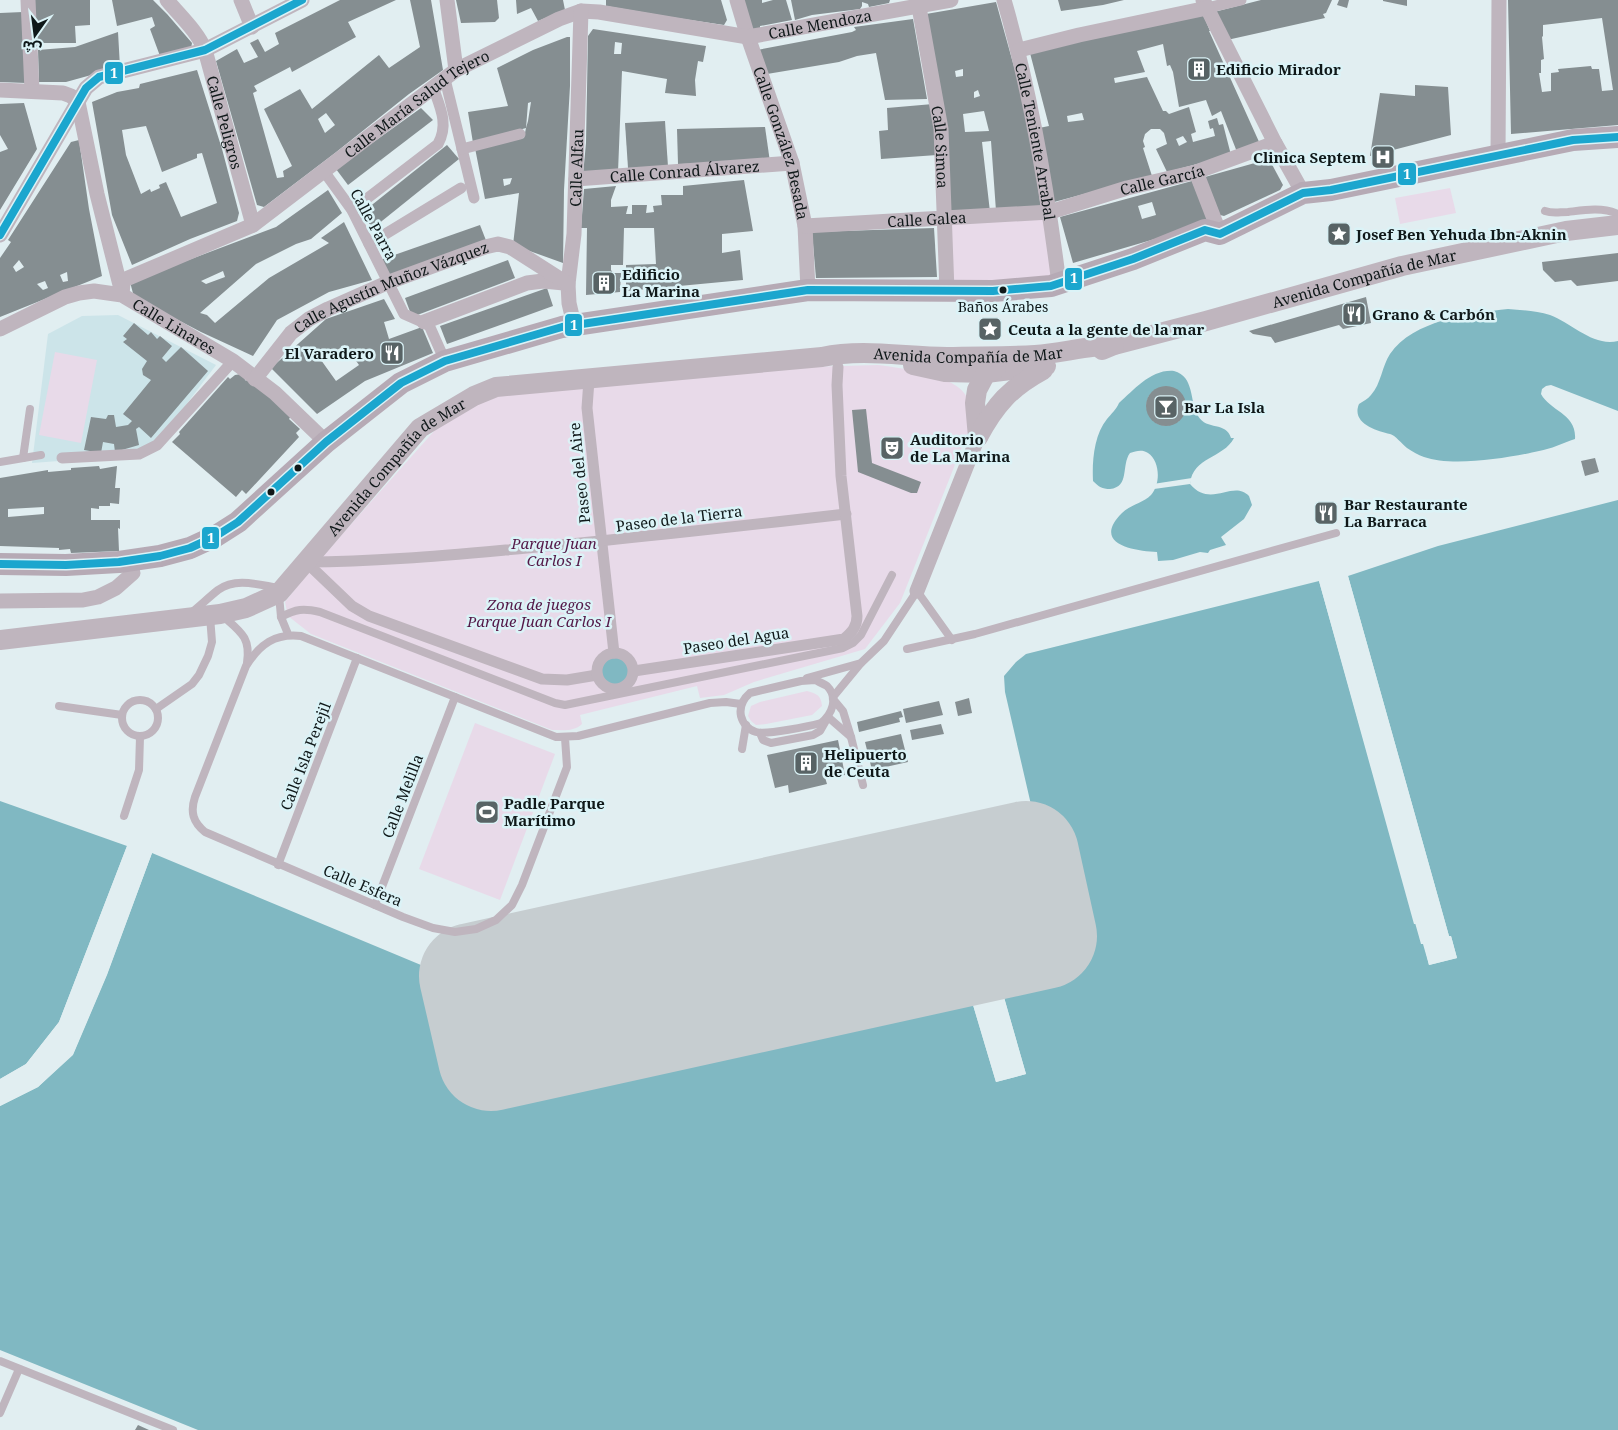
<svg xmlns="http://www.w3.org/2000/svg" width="1618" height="1430" font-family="'Noto Serif','Noto Sans Arabic',serif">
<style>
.built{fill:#cce4e9}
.green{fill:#e8dae9}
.water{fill:#80b8c2;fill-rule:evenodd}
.pier{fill:#e1eef1}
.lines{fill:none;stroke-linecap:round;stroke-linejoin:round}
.runway{stroke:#c6cdd0;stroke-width:106}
.building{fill:#858e91;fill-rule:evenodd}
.service{stroke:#bfb5be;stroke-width:8}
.pedestrian{stroke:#bfb5be;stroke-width:11}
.minor{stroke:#bfb5be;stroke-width:15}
.tertiary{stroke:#bfb5be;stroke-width:20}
.secondary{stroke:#b6aab5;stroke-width:22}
.bus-1-casing{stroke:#dbf3f7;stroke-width:11}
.bus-1{stroke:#1ba6ce;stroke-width:8}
.bus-dot{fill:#0f1819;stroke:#dbf3f7;stroke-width:2}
.labels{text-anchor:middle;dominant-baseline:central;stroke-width:5;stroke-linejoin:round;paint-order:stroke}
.bus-label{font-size:14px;fill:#0f1819;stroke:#dbf3f7}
.street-label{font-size:15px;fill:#0f1819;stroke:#dbf3f7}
.poi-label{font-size:15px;font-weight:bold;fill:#0f1819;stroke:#dbf3f7;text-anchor:start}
.park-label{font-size:15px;font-style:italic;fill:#541948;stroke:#dbf3f7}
.line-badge{stroke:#dbf3f7;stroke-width:2}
.badge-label{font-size:14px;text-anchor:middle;font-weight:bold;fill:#fff}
</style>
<rect width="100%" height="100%" fill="#e1eef1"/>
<path class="built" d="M118 315 216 365 158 442 127 456 32 463 48 334 82 316Z"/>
<g class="green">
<path d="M1450 188 1456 213 1400 224 1395 198Z"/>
<path d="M1048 218 1055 277 953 283 950 224Z"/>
<path d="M55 352 97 360 81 443 39 435Z"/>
<path d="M878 365C900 368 961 375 968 400 970 409 969 419 970 427L900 603 865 649 754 682 724 695 700 698 697 686 580 715 582 724C574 732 562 730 552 730L311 634 288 616 285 602 312 568 461 401 481 394 804 367Z"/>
<path d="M807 691C817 694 821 695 822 706L812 715 766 724 756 725 751 721 748 716 751 706 760 702Z"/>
<path d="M475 723 555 754 500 900 419 869Z"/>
</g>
<g class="water">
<path d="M1508 309C1522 310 1537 311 1550 315 1572 323 1593 347 1618 341V411L1551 385 1546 386 1542 389 1541 394C1550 411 1577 414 1575 439 1563 443 1551 449 1539 451 1509 458 1452 467 1424 457 1418 455 1412 451 1407 448 1402 444 1395 435 1390 434 1376 431 1351 423 1359 404 1363 401 1368 399 1371 395 1381 384 1382 366 1390 354 1413 320 1471 313 1508 309Z"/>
<path d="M1174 371C1195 377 1189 400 1198 416 1207 431 1226 421 1231 438H1234C1223 459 1193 456 1190 484 1211 509 1233 479 1249 496L1252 505 1244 519 1221 537 1226 545 1210 550 1208 553 1200 552 1173 560 1158 561 1157 552C1134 551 1091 544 1122 513 1130 505 1143 503 1151 495 1161 484 1160 461 1148 453 1142 449 1136 451 1130 453 1121 465 1130 487 1110 489 1102 489 1099 487 1093 481 1092 461 1094 435 1107 419 1111 414 1116 410 1119 403 1134 390 1151 369 1174 371ZM1168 387C1185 390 1190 408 1179 421 1147 441 1131 387 1168 387Z"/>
<path d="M1618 500V1430H198L0 1350V1106L38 1087 73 1054 107 974 152 853 457 980 478 1069 483 1073 962 968 996 1082 1026 1074 993 959 1060 945 1062 939 1005 692 1004 676 1016 662 1026 654 1319 581 1421 944H1423L1429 965 1457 958 1451 936H1449L1348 576 1438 546Z"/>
<circle cx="615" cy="671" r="14"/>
<path d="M0 801 127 846 59 1022 26 1064 0 1079Z"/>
</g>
<g class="pier">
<path d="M1192 478 1190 484 1154 489 1153 485V484Z"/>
<path d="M1348 576 1449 936H1451L1457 958 1429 965 1424 944H1422L1416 924H1414L1319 581H1322L1416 921 1423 941 1426 943 1431 962 1454 956 1449 939 1447 937 1346 577Z"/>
<path d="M127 846H129L61 1023 27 1065 0 1081V1079L26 1064 59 1022Z"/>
<path d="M149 852 152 853 107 975 73 1055 38 1087 0 1106V1104L36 1085 71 1053 105 973Z"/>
<path d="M993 959 1026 1074 996 1082 962 968 965 967 997 1079 1023 1072 991 960Z"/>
</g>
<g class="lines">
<path class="runway" d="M1026 854 1044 936 491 1058 472 976Z"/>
</g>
<g class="building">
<path d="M34 0H90V25L75 26 76 43H38Z"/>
<path d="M112 0H153L167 14 192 43 191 49 160 56 150 29 155 26 152 17 117 26Z"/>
<path d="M340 0H396L348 22 356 37 292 72 290 67 254 86 257 91 253 93 277 178 284 177 283 171 292 166 264 109 300 89 312 109 379 55 389 68 420 47 410 0H431L443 70 409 94 335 153 264 207 257 205 216 61 237 49 244 63 258 57 250 43 258 39 265 52 279 44 275 33ZM326 113 335 125 325 133 318 119Z"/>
<path d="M456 0H497L499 18 495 22 461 23Z"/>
<path d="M516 0H563L565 10 538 21 531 8 517 14Z"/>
<path d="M606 0H721L727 20 724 25 670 17 606 6Z"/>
<path d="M740 0H762V3L773 0H786L792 20 760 26V31L752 32Z"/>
<path d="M791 0H890L889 3 869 7 868 4 862 2V6L860 9 812 15 795 20Z"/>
<path d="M1058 0H1124L1103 5 1061 11Z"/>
<path d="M1261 0H1332L1326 13 1323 14 1325 18 1227 40 1214 12Z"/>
<path d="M1339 0H1349L1347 8 1337 5Z"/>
<path d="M1383 0H1407V6L1383 1Z"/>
<path d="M1508 0H1618V125L1511 134ZM1602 18 1613 90 1602 91 1599 69H1592L1591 66 1558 69 1559 72 1551 73V91L1542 92 1539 73H1541V60L1544 59 1542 37 1543 36V25Z"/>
<path d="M996 2 1018 81 1031 135 1041 209 996 211 991 141 982 142 990 212 948 213 926 14ZM963 69V76L956 77 955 71ZM978 90 980 96 974 98V92ZM984 111 989 131 965 132 963 114Z"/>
<path d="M23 12 26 83 0 82V13Z"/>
<path d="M1202 12 1210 31H1209L1260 144 1237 152 1221 111 1212 116 1206 100 1179 107 1173 72 1170 65 1167 66 1163 44 1137 51 1145 72 1114 78 1115 83 1147 77 1163 111H1166L1169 114 1189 107 1196 132 1191 134 1193 142 1215 136 1213 128 1210 129 1208 121 1217 118 1219 125 1223 124 1231 155 1167 172 1156 149 1167 144 1164 133 1160 129H1151L1145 134 1143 141 1145 147 1143 148 1152 176 1054 202 1039 128 1049 126 1030 53ZM1082 113 1084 120 1068 122 1067 116ZM1183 136 1187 142 1179 146 1176 139Z"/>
<path d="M913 19 927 99 885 100 876 53 857 56 839 62 767 74 757 50 852 32 856 30 854 27Z"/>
<path d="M593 29 706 46 703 62 698 61 695 80 696 96 665 93 667 79 622 71 618 172 583 175 586 143 588 36ZM615 42 622 43 621 54H614Z"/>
<path d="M118 32 120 67 66 82H39L38 50 75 47Z"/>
<path d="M567 37H570V86L564 190 563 263 513 245 519 193 485 199 475 148 524 138 526 128 473 143 468 112 508 106 497 68 533 50ZM531 102 528 121 526 128 528 103ZM512 178 510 184 504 186 503 179Z"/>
<path d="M197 70 222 149 239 213 237 221 190 239 132 265 112 215 92 102 117 92 139 88 140 84ZM146 126 162 172 197 158V154L202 153 217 203 181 217 166 182 159 185 160 188 151 192 150 189 141 194 126 155 122 130Z"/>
<path d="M1415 85 1448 87 1451 135 1370 156 1380 93 1415 96Z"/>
<path d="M24 103 37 149 0 210V152L8 149 0 135V104Z"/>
<path d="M933 104 937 155 881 159 879 131 888 130 887 108Z"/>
<path d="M421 108 433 120 348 185 336 169Z"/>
<path d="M665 121 668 167 628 168 625 123Z"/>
<path d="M765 127 770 162 678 164 677 129Z"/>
<path d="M79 140 89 209 102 276 0 317V258L11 242 8 240 71 142ZM19 260 24 267 16 272 13 267ZM67 272 68 281 63 282 60 275ZM45 281 48 288 43 290 37 284Z"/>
<path d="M447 145 459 159 372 229 363 212Z"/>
<path d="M1269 159 1283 185 1280 190 1224 216 1220 215 1205 177Z"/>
<path d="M744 180 753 231 722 234V253L740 250 743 280 626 291V265L656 264 654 228H624L623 265H611V270L613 273H621L620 292 586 295 587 228H581L584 189 616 186 611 200V207L628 206 626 214H632V205H647L646 213 654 212 653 206 662 205 661 195H683V186Z"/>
<path d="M1192 181 1208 220 1206 224 1073 263 1060 217ZM1152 202 1156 215 1142 219 1138 206Z"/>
<path d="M328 190 342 213 311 239 296 244 256 264 200 313 207 315 215 323 269 278 329 243 321 238 344 222 372 280 329 292 277 320 253 356 201 332 134 297 130 282 276 227ZM223 271 225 277 206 284 201 281Z"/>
<path d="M480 225 487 243 388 281 380 260Z"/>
<path d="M934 228 937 277 816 278 812 232Z"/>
<path d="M1618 253V281L1577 286 1571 280 1555 282 1543 270 1542 262Z"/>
<path d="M508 260 515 278 412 317 405 298Z"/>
<path d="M547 288 553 306 447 344 440 326Z"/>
<path d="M1366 297 1371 323 1343 329 1339 325 1275 343 1271 337 1253 334 1249 331Z"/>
<path d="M384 299 395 319 384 322 389 339 422 327 433 353 365 381 317 414 271 368 326 319ZM345 345 359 365 336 381 321 360Z"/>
<path d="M134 323 148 335 151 332 157 339 160 336 172 346 162 358 166 362 181 347 208 371 151 438 139 427 136 429 139 445 115 452 114 444 103 442 101 453 84 450 91 417 106 419 108 415H114L116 427 128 425 132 421 123 414 151 380 143 375 142 369 147 361 123 342 127 339 123 336Z"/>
<path d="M241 374 246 381 248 378 291 416 289 419 300 429 296 433 299 437 246 494 242 490 236 497 172 442 180 434 179 432 228 377 230 379 235 375Z"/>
<circle cx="1166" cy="406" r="20"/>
<path d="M866 409 872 463 921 482 917 493H911L858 472 852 410Z"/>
<path d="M1595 458 1599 472 1585 476 1581 461Z"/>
<path d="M99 466 100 469 117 466 115 488H120L119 504 110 503V506H99V509L91 508V520H120V529L118 528 119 551 71 553 70 549 59 550V548L0 546V478L48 470V472L71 470V468ZM44 507V514L8 517V509Z"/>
<path d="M969 698 972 713 958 716 955 702Z"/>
<path d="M939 701 943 715 906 723 903 709Z"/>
<path d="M901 711 903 717 899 718 900 722 859 732 857 722Z"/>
<path d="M941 724 944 734 912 740 910 730Z"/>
<path d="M901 734 908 762 872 770 865 742Z"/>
<path d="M838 740 845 775 835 777 834 772 824 774 827 784 789 793 788 785 775 788 767 755Z"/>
<path d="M138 1425 149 1430H135Z"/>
</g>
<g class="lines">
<g class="service">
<path d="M1545 211C1553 214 1559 212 1568 212 1585 210 1601 207 1618 214"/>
<path d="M23 458 30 409"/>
<path d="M0 462 41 455"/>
<path d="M279 595 281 617 288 634"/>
<path d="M191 613C200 606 209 597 218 590 236 577 259 585 279 588"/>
<path d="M224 617C241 632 251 638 247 663"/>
<path d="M281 617C296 609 303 608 320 612L555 703 565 705 843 648 853 643 861 635 892 575"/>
<path d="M907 649 975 634 1336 533"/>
<path d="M807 678 861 663 884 641 917 591 952 640"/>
<path d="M815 680C819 682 824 684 827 686 839 698 832 714 821 723 810 726 767 735 756 732 749 730 743 724 741 716 739 706 743 699 750 693L801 681Z"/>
<path d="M833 697 861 663"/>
<path d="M833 699 843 711 851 737 863 785"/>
<circle cx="140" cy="718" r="18"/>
<path d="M59 706 122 715"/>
<path d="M156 709 192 684 199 675 208 656 212 642 210 616"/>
<path d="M760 733 763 740 771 743 813 735 820 731 828 717 851 737"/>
<path d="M565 738 567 767 522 885 512 905 496 920 476 929 455 932 433 928 403 917 205 832C193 822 190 812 195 797L246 666C260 644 275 633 301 636L556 737 578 736 710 703 726 702 741 704"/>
<path d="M742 749 746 725"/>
<path d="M124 816 139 770 140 737"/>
<path d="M278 865 357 658"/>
<path d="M375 905 455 697"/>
<path d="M0 1361 173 1430"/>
<path d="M0 1413 19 1369"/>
</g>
<g class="pedestrian">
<path d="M1207 8 1241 0"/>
<path d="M445 79 474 198"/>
<path d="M462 149 520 134"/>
<path d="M323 170 352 210 404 314 429 325 445 361"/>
<path d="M352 210 438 144C449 124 440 107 433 87"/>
<path d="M369 244 461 188"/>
<path d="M589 380 587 408 614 653"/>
<path d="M62 458 139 454 157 445 233 361"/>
<path d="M306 562C373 562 439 556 506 550 620 540 733 527 846 514"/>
<path d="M306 562 352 606 369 616 542 679 567 680 597 675"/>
<circle cx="615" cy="671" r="18"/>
<path d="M634 671 844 639C852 632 857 627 857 616L841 476 837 385 838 367"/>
</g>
<g class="minor">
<path d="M28 0 32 91"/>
<path id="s1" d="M167 0C180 16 197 31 205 50L253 225"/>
<path d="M241 0 252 27"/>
<path d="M447 0 456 70"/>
<path id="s2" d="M737 0 748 37 792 163 805 226 808 290"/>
<path id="s3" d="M1004 0C1031 93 1047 188 1059 284"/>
<path d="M1203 0 1275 143 1303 193"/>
<path id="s4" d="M919 7 941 129 947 291"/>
<path d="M1019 50 1079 35 1207 8"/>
<path d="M0 90 63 93 71 96 78 102"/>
<path d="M78 102 97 194 121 289"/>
<path d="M1498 155 1499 0"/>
<path d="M1196 172 1220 234"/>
<path id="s5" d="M576 179 792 163"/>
<path id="s6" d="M805 226 1050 212 1127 188 1196 172 1275 143"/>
<path d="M0 235 86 88 99 77 205 50 302 0"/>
<path id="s7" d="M122 295 123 283 126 279 253 225 456 70 559 19 581 11 599 12 748 37 951 0"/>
<path d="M424 322 527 283 543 281 564 283"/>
<path id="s8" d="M574 325 569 303 568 284 574 234 581 11"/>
<path id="s9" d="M0 329 65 297 79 293 94 291 122 295 233 361 275 393 326 442"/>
<path id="s10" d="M255 379 291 333 309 319 328 309 389 282 485 247 498 244 510 247 568 284"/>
<path d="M917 591 978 437"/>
<path d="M0 601 83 600 98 597 116 588 133 573"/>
</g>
<g class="tertiary">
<path id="s11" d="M1102 350 1114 345 1206 321 1402 266 1566 231 1618 225"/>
<path d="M913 365 945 372 986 373 1046 366"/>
<path d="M978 437 975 403 977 390 986 373 996 369"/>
<path d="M978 437C995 405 1010 388 1043 370"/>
<path id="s12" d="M0 640 220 614 246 608 279 593 420 428 474 396 496 387 822 357C864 348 905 357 947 357 976 356 1006 357 1035 355 1061 353 1087 346 1114 345"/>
</g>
<path class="secondary" d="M0 564 66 565 119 562 160 556 190 548 216 536 238 522 326 442 401 383 445 361 562 327 808 290 993 291 1051 286 1133 259 1205 230 1220 234 1303 193 1331 190 1573 140 1618 137"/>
<g class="bus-1-casing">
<g id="bus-1">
<path d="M0 235 86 88 99 77 205 50 302 0"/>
<path d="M0 564 66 565 119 562 160 556 190 548 216 536 238 522 326 442 401 383 445 361 562 327 808 290 993 291 1051 286 1133 259 1205 230 1220 234 1303 193 1331 190 1573 140 1618 137"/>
</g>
</g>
<use href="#bus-1" class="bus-1"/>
</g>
<defs>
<g id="building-square" transform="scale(1.25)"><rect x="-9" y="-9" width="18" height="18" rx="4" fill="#586365" stroke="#dbf3f7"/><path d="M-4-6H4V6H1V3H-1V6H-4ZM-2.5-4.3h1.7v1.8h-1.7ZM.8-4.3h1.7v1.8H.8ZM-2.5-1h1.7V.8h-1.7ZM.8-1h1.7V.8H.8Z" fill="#fff"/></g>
<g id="hospital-square" transform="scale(1.25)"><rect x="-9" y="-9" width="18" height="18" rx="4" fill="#586365" stroke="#dbf3f7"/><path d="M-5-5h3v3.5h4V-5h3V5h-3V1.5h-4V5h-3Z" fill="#fff"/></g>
<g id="sight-square" transform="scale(1.25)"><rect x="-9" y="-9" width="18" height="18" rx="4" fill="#586365" stroke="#dbf3f7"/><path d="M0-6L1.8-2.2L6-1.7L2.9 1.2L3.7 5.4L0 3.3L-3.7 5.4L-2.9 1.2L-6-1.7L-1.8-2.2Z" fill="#fff"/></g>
<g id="restaurant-square" transform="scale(1.25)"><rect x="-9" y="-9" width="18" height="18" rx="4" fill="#586365" stroke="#dbf3f7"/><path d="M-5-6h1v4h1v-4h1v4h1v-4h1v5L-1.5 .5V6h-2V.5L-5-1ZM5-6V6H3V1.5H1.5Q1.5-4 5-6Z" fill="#fff"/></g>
<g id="bar-square" transform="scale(1.25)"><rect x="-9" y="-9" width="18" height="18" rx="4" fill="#586365" stroke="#dbf3f7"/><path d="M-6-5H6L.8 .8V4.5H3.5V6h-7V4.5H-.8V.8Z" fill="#fff"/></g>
<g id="theatre-square" transform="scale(1.25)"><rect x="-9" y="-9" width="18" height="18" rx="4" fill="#586365" stroke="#dbf3f7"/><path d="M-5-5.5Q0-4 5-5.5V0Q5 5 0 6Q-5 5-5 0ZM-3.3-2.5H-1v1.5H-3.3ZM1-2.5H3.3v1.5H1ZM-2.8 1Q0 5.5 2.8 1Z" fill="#fff"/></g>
<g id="stadium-square" transform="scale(1.25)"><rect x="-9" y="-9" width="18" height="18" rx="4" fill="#586365" stroke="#dbf3f7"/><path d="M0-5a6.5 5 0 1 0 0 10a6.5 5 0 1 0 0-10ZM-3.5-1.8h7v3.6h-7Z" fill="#fff"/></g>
</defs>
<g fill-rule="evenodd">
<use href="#building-square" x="1199" y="69"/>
<use href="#hospital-square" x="1383" y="157"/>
<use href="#sight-square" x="1339" y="234"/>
<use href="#building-square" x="604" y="283"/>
<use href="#restaurant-square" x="1354" y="314"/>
<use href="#sight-square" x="990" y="329"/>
<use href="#restaurant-square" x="392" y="353"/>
<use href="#bar-square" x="1166" y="407"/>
<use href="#theatre-square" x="892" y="448"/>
<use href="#restaurant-square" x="1326" y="513"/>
<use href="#building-square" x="806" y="763"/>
<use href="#stadium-square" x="487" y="812"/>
</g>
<g class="bus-dot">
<circle cx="1003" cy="290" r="4.5"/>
<circle cx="298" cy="468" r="4.5"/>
<circle cx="271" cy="492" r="4.5"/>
</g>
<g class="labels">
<g class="bus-label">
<text x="1003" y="306">Baños Árabes</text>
</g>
<g class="street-label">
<text stroke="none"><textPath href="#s7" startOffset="791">Calle Mendoza</textPath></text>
<text stroke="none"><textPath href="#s7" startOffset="359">Calle María Salud Tejero</textPath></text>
<text stroke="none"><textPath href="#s1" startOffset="138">Calle Peligros</textPath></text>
<text stroke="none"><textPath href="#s3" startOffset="145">Calle Teniente Arrabal</textPath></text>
<text stroke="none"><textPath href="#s2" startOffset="150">Calle González Besada</textPath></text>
<text stroke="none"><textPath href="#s4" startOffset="142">Calle Simoa</textPath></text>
<text stroke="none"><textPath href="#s8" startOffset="158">Calle Alfau</textPath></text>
<text stroke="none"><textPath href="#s5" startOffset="109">Calle Conrad Álvarez</textPath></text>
<text stroke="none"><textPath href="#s6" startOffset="362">Calle García</textPath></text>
<text stroke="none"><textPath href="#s6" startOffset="122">Calle Galea</textPath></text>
<text transform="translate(374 224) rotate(61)">Calle Parra</text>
<text stroke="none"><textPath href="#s11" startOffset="272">Avenida Compañía de Mar</textPath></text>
<text stroke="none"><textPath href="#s10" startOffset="169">Calle Agustín Muñoz Vázquez</textPath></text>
<text stroke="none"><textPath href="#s9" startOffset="191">Calle Linares</textPath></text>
<text stroke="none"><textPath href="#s12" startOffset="1062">Avenida Compañía de Mar</textPath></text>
<text stroke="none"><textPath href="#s12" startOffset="458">Avenida Compañía de Mar</textPath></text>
<text transform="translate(579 473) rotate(-96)">Paseo del Aire</text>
<text transform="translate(679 518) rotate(-7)">Paseo de la Tierra</text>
<text transform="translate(736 640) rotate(-9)">Paseo del Agua</text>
<text transform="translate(305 756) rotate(-69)">Calle Isla Perejil</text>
<text transform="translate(402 796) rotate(-69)">Calle Melilla</text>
<text transform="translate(363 885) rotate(23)">Calle Esfera</text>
</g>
<g class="poi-label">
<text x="1216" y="69">Edificio Mirador</text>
<text x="1366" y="157" text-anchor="end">Clinica Septem</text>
<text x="1356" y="234">Josef Ben Yehuda Ibn-Aknin</text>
<text x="622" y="274">Edificio<tspan x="622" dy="17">La Marina</tspan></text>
<text x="1372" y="314">Grano &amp; Carbón</text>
<text x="1008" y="329">Ceuta a la gente de la mar</text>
<text x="374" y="353" text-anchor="end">El Varadero</text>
<text x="1184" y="407">Bar La Isla</text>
<text x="910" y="439">Auditorio<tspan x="910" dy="17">de La Marina</tspan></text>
<text x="1344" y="504">Bar Restaurante<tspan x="1344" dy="17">La Barraca</tspan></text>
<text x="824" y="754">Helipuerto<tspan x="824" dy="17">de Ceuta</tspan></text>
<text x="504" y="803">Padle Parque<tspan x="504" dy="17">Marítimo</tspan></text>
</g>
<g class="park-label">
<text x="554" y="543">Parque Juan<tspan x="554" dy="17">Carlos I</tspan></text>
<text x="539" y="604">Zona de juegos<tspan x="539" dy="17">Parque Juan Carlos I</tspan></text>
</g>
</g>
<g class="line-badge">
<rect x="104" y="61" width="20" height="24" rx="5" fill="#1ba6ce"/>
<rect x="1397" y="162" width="20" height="24" rx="5" fill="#1ba6ce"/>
<rect x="1064" y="267" width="19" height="24" rx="5" fill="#1ba6ce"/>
<rect x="564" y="313" width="19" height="24" rx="5" fill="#1ba6ce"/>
<rect x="201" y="526" width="19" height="24" rx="5" fill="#1ba6ce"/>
</g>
<g class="badge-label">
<text x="114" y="78">1</text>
<text x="1407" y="179">1</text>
<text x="1074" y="283">1</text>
<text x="574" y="330">1</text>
<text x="211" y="543">1</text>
</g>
<g transform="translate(35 35) rotate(194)" stroke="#dbf3f7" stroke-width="4" paint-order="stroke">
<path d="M0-4L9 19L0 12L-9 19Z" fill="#0f1819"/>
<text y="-8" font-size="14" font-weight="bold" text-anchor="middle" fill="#0f1819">ش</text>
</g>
</svg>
